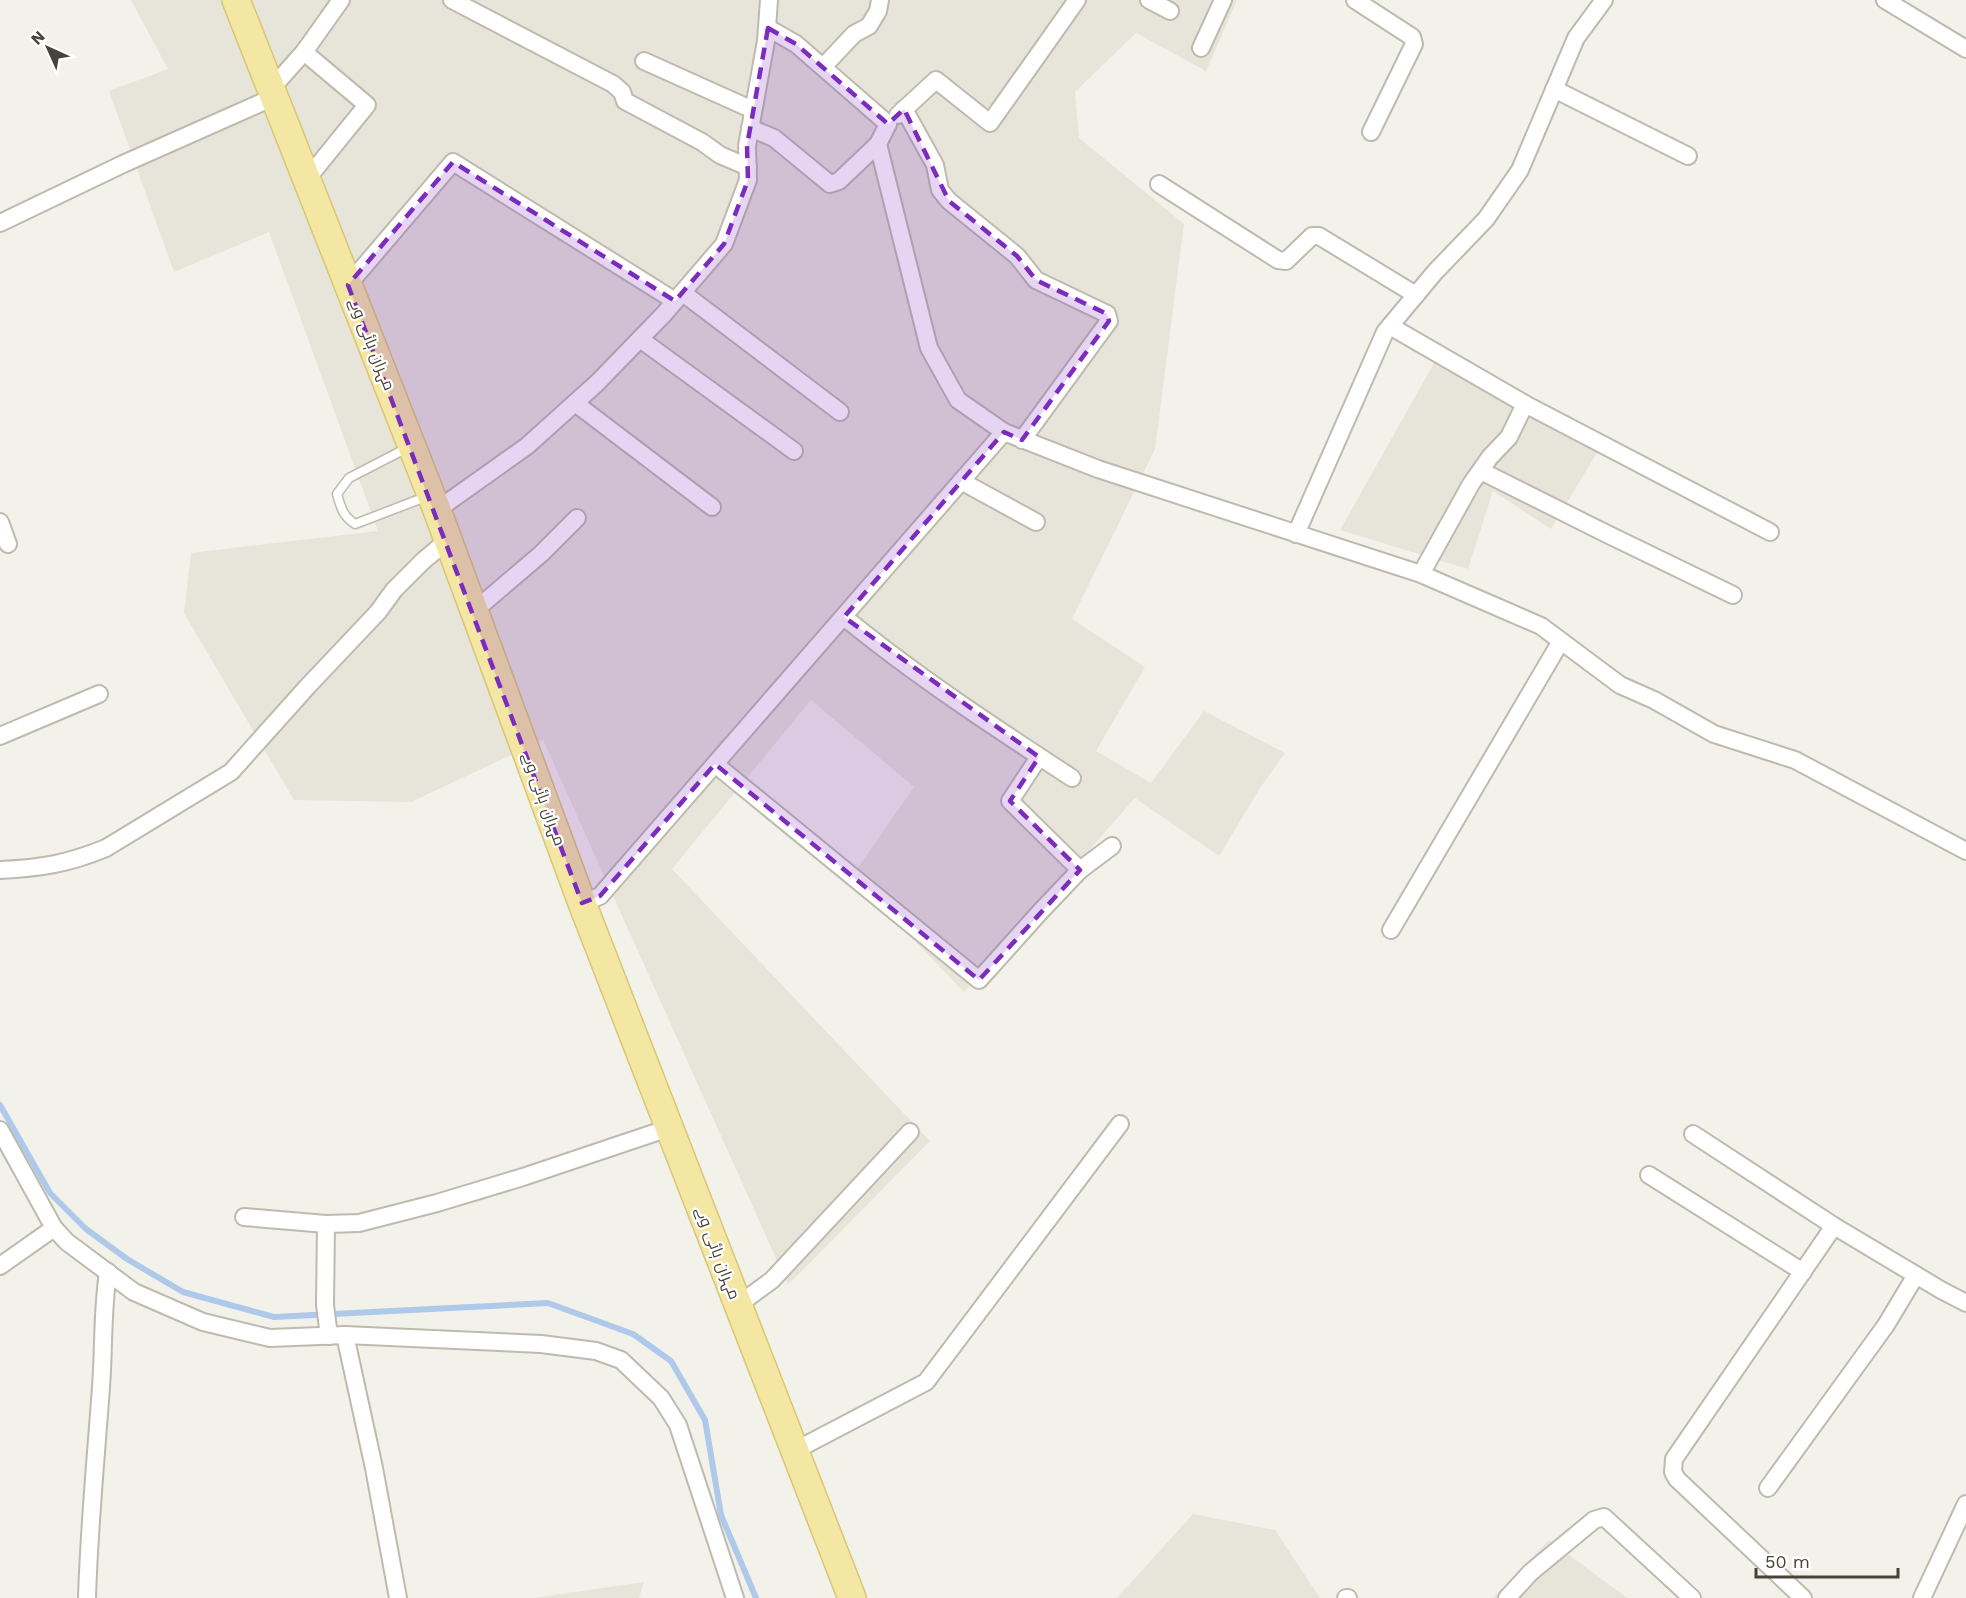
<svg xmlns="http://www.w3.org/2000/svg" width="1966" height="1598" font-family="'Work Sans',Cairo,sans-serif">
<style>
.residential{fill:#e7e4d9}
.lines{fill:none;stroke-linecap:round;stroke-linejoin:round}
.stream{stroke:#aec9e9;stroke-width:6}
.lane-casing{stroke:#bebaae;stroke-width:11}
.street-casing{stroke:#bebaae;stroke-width:20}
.primary-casing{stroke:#d8c674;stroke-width:30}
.lane{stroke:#fff;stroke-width:8}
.street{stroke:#fff;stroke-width:16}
.primary{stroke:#f4e7a3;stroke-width:27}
.marked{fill:#7b2cbf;fill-opacity:0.2;stroke:#7b2cbf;stroke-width:4.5;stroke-dasharray:12 8;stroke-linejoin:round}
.labels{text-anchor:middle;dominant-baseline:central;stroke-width:4.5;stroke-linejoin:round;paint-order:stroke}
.street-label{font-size:16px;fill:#474339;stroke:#fff}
</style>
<rect width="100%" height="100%" fill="#f3f2ea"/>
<g class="residential">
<path d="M131 0H1237L1206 71 1136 33 1075 92 1079 138 1184 224 1155 449 1072 619 1145 667 1096 751 1151 783 1204 711 1285 753 1260 788 1219 856 1135 798 964 992 852 876 914 787 811 700 672 869 930 1141 788 1285 543 740 411 802 294 800 184 613 191 553 378 531 269 232 174 272 109 91 168 69Z"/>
<path d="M1438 356 1604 441 1551 529 1493 491 1468 569 1340 530Z"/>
<path d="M1193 1514 1275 1530 1320 1598H1117Z"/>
<path d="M1549 1540 1627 1598H1493Z"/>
<path d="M644 1582 639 1598H534Z"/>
</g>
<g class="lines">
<path class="stream" d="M0 1105 50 1193 86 1229 127 1259 183 1292 274 1317 548 1303 633 1334 671 1361 705 1420 721 1515 756 1598"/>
<g class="lane-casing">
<path id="lane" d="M409 447 349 478 337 494C341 508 343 516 355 524L428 496"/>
</g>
<g class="street-casing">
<g id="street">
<path d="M452 0 613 84 622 92 625 101 702 142 720 155 748 167"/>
<path d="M1149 0 1170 11"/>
<path d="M1355 0 1412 37 1414 44 1371 132"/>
<path d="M1885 0 1966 49"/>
<path d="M768 28 796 44 888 124 878 144 929 348 958 400 1004 432 1098 469 1421 574 1541 626 1620 685 1654 700 1714 734 1795 760 1966 851"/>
<path d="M1201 48 1223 0"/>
<path d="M304 52 367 105 307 179"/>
<path d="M644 61 753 110"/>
<path d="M823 67 854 34 869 26 878 11 880 0"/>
<path d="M271 89 304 52 341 0"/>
<path d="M1554 89 1688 156"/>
<path d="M904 109 935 165 940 190 949 201 1017 256 1036 280 1107 314 1109 321 1022 440"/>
<path d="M898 115 936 80 990 123 1077 0"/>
<path d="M750 128 774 138 830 184 839 181 878 144"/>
<path d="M1159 184 1278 260 1286 261 1312 236H1319L1416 295"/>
<path d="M0 223 123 164 274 97"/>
<path d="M348 285 453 162 675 301"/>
<path d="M683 293 840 412"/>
<path d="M1390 326 1525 404 1770 532"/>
<path d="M640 339 794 451"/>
<path d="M575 403 712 507"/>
<path d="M1481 471 1605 533 1733 595"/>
<path d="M961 481 1036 522"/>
<path d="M437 510 527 446 597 383 664 314 724 244 748 180 747 146 766 41 769 0"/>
<path d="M0 522 8 544"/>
<path d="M1296 534 1385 332 1435 272 1486 219 1520 170 1576 38 1604 0"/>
<path d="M1421 574 1471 484 1490 457 1509 437 1525 404"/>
<path d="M474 611 541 554 577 518"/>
<path d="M844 617C916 676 994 727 1072 778"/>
<path d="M0 736 99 694"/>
<path d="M1039 757 1010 801 1080 870"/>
<path d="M715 764 979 980 1040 912 1080 870 1112 846"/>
<path d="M0 870C41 868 67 864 106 848L231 772 308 686 378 612 394 590 423 561 448 540"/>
<path d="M582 903 600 896 1004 432"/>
<path d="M1391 930 1561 641"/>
<path d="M0 1130 54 1228 67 1242 134 1292 203 1322 270 1338 345 1335 541 1344 596 1351 621 1360 661 1398 678 1425 735 1598"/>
<path d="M1693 1134 1834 1226 1941 1290 1966 1303"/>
<path d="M1649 1175 1803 1272"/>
<path d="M244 1217 326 1224 359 1223 437 1203 523 1177 669 1128"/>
<path d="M326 1224 325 1305 329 1336"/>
<path d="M0 1266 54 1228"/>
<path d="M738 1305 772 1280 910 1132"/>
<path d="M345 1335 374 1468 398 1598"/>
<path d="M794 1451 926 1382 1120 1124"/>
<path d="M1768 1488 1886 1325 1916 1275"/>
<path d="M87 1598C89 1528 96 1457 101 1387 104 1348 102 1312 108 1272"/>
<path d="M1346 1598H1348"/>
<path d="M1507 1598 1531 1572 1594 1520 1604 1517 1692 1598"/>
<path d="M1803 1598 1677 1479 1673 1472 1674 1459 1834 1226"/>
<path d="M1922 1598 1966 1504"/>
</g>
</g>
<g class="primary-casing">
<path id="primary" d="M236 0 437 510 582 903 852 1598"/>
</g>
<use href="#lane" class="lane"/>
<use href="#street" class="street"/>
<use href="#primary" class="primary"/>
</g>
<path class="marked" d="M768 28 796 44 888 124 904 109 949 201 1017 256 1036 280 1107 314 1109 321 1022 440 1004 432 844 617 1039 757 1010 801 1080 870 979 980 715 764 600 896 582 903 348 285 453 162 675 301 724 244 748 180 747 146Z"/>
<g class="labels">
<g class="street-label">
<text transform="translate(372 344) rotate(68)">مہران ہائی وے</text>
<text transform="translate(544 799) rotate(70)">مہران ہائی وے</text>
<text transform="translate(718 1253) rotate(69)">مہران ہائی وے</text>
</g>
</g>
<g transform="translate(48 48) rotate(315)" stroke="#ffffff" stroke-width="4.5" paint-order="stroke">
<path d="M0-4.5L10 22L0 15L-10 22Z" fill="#474339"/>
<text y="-9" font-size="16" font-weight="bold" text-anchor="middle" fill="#474339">N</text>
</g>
<path d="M1756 1568v9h142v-9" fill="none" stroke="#474339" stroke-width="3"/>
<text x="1765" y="1568" font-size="18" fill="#474339" stroke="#ffffff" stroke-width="4.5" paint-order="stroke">50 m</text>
</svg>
